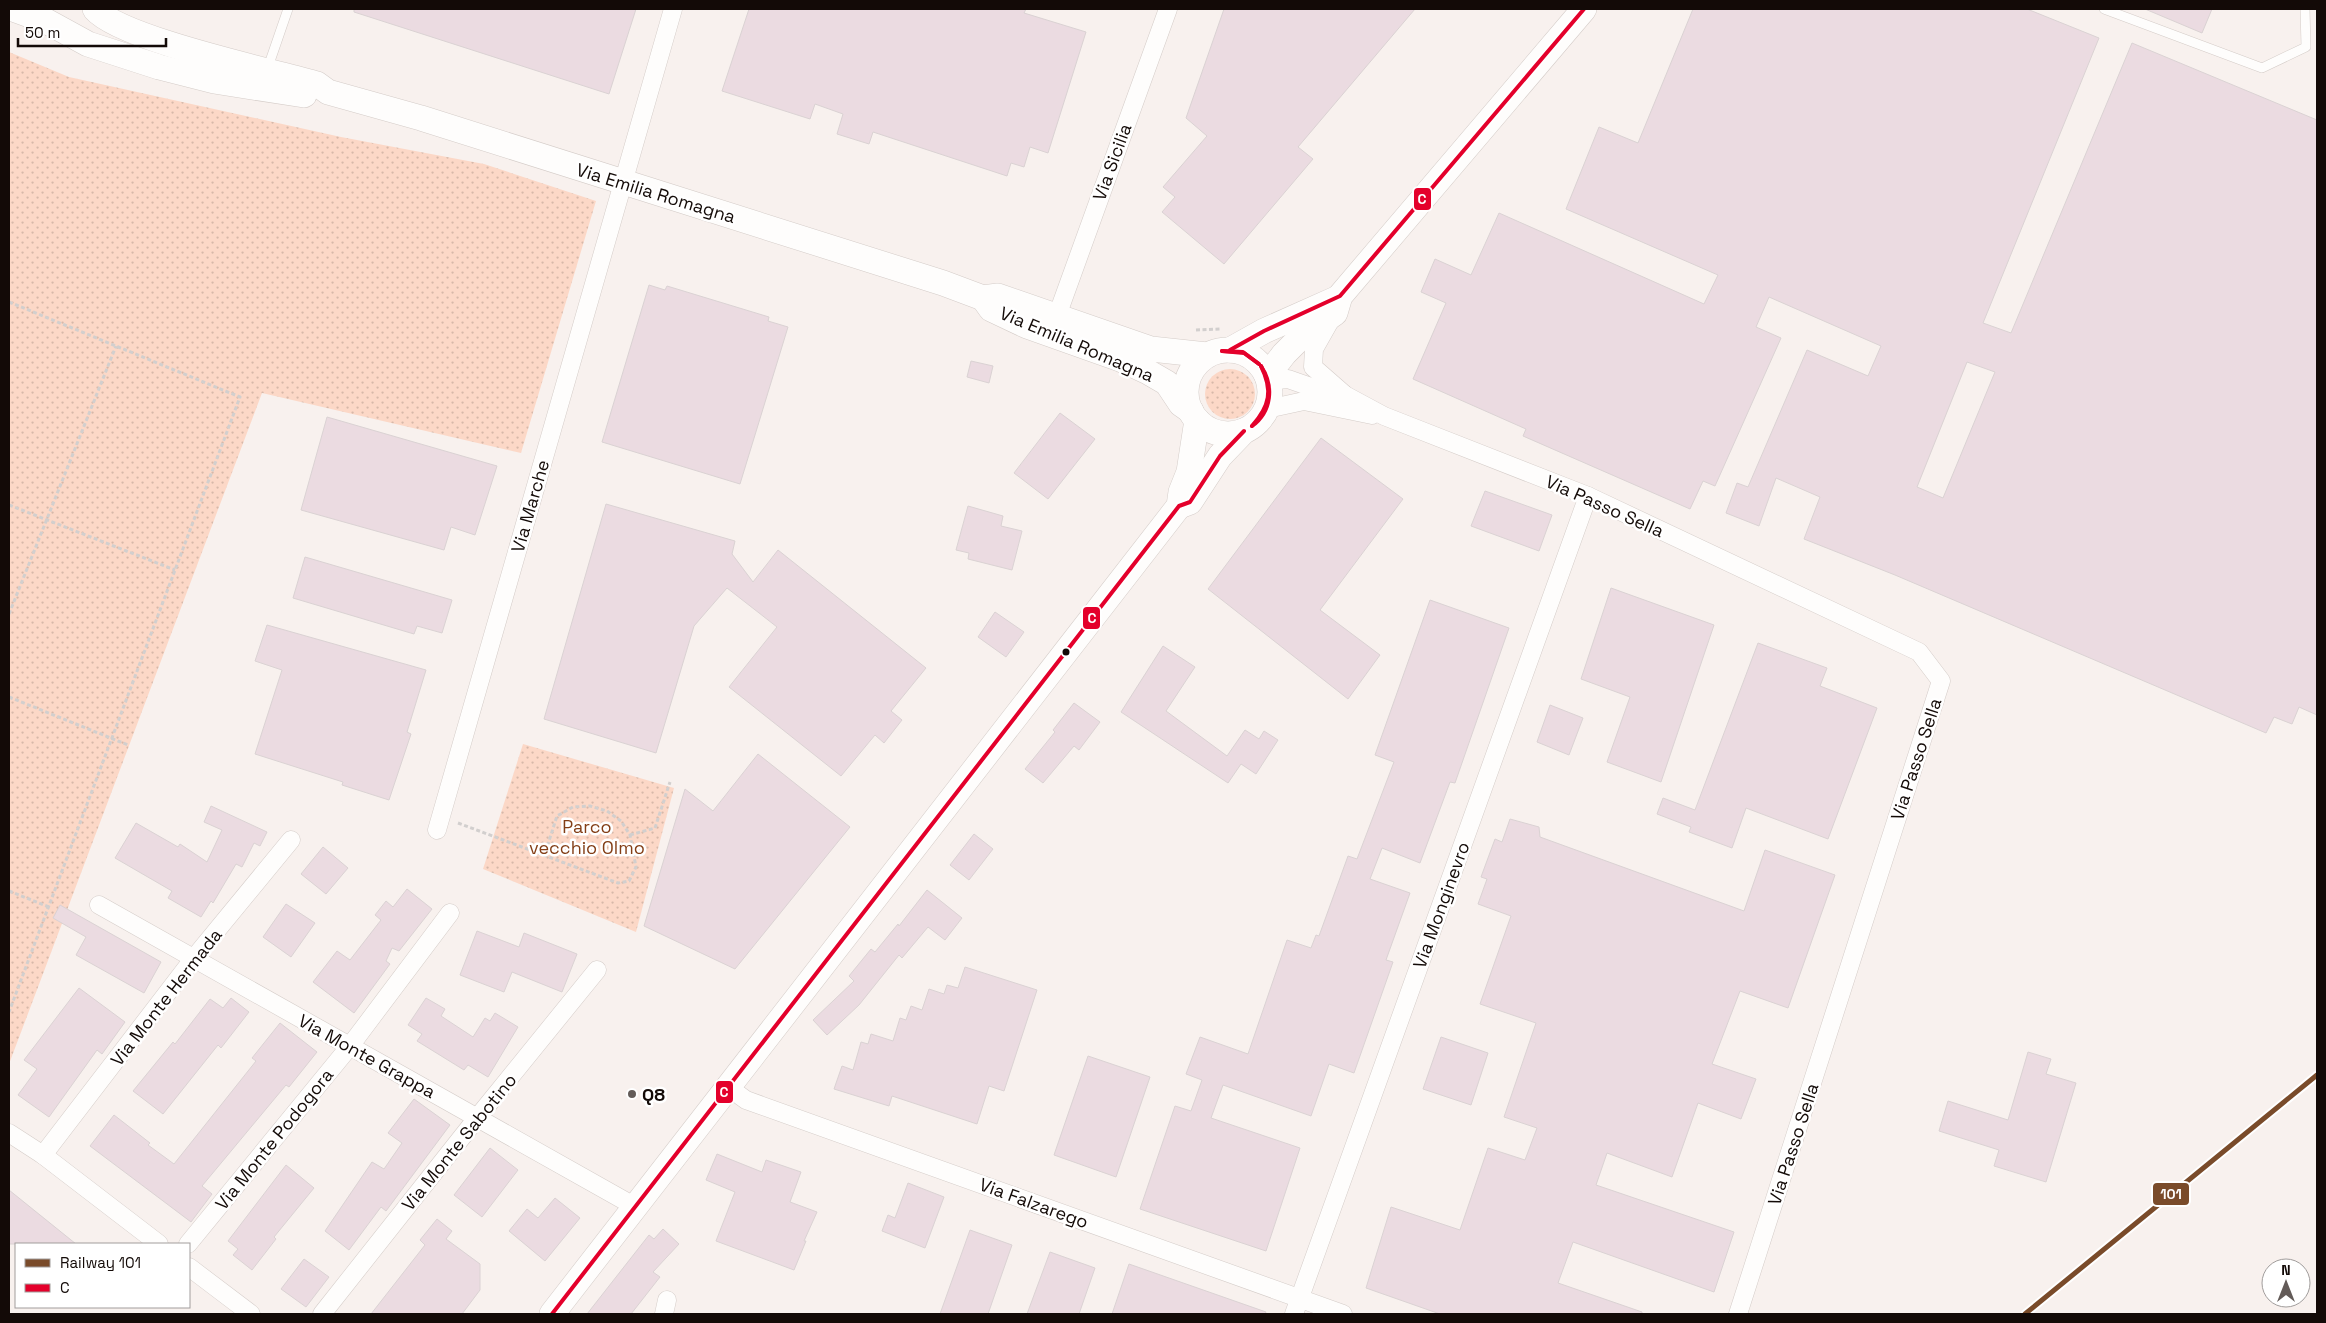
<svg xmlns="http://www.w3.org/2000/svg" width="2326" height="1323" font-family="'Space Grotesk',sans-serif">
<style>
.grass{fill:url(#grass-dots)}
.building{fill:#ebdbe1;stroke:#dad2d3;fill-rule:evenodd}
.lines{fill:none;stroke-linecap:round;stroke-linejoin:round}
.lane-casing{stroke:#d4ccc8;stroke-width:10}
.street-casing{stroke:#d4ccc8;stroke-width:19}
.secondary-casing{stroke:#d4ccc8;stroke-width:26}
.path{stroke:#d2cfce;stroke-width:3;stroke-dasharray:4 2.5;stroke-linecap:butt}
.lane{stroke:#fefdfc;stroke-width:9}
.street{stroke:#fefdfc;stroke-width:18}
.secondary{stroke:#fefdfc;stroke-width:25}
.bus-1-casing{stroke:#fff;stroke-width:8}
.bus-1{stroke:#e4002b;stroke-width:4}
.rail-1-casing{stroke:#fff;stroke-width:9}
.rail-1{stroke:#7a4b2a;stroke-width:5}
.bus-dot{fill:#130a07;stroke:#fff;stroke-width:2}
.poi-dot{fill:#635b58;stroke:#fff;stroke-width:2}
.labels{text-anchor:middle;dominant-baseline:central;stroke-width:5;stroke-linejoin:round;paint-order:stroke}
.street-label{font-size:18px;fill:#130a07;stroke:#fff}
.park-label{font-size:18px;fill:#833e16;stroke:#fff}
.poi-label{font-size:18px;font-weight:bold;fill:#130a07;stroke:#fff;text-anchor:start}
.line-badge{stroke:#fff;stroke-width:2}
.badge-label{font-size:14px;text-anchor:middle;font-weight:bold;fill:#fff}
</style>
<defs>
<pattern id="grass-dots" width="8" height="8" patternUnits="userSpaceOnUse" patternTransform="scale(1.25)"><rect width="8" height="8" fill="#fcd8c7"/><path d="M2 2h.1M6 6h.1" fill="none" stroke="#d7b8a9" stroke-width="1.8" stroke-linecap="round"/></pattern>
</defs>
<rect width="100%" height="100%" fill="#f8f1ee"/>
<g class="grass">
<path d="M9 52 69 77 341 137 484 164 596 201 521 453 262 393 9 1064Z"/>
<circle cx="1230" cy="394" r="25"/>
<path d="M523 744 674 788 636 932 483 869Z"/>
</g>
<g class="building">
<path d="M354 9H636L609 94 354 12Z"/>
<path d="M749 9H1026L1024 13 1086 32 1048 153 1030 147 1024 167 1011 163 1007 176 873 132 869 144 837 134 843 114 815 104 810 119 722 91Z"/>
<path d="M1224 9H1415L1298 147 1313 159 1224 264 1162 212 1175 197 1163 187 1207 136 1186 118Z"/>
<path d="M1693 9H2027L2099 38 1983 323 2011 333 2132 43 2317 120V715L2299 707 2292 724 2274 717 2266 733 1895 575 1804 539 1820 497 1776 478 1759 526 1726 513 1737 483 1748 487 1807 350 1868 376 1881 346 1769 297 1756 327 1781 338 1715 486 1703 481 1690 509 1523 436 1526 429 1413 379 1446 303 1421 292 1435 259 1471 275 1499 213 1704 304 1718 275 1566 209 1599 127 1638 143ZM1967 362 1995 372 1943 498 1917 487Z"/>
<path d="M2145 9H2212L2202 33Z"/>
<path d="M649 285 665 290 667 286 769 317 768 321 788 327 740 484 602 442Z"/>
<path d="M971 361 993 366 989 383 967 377Z"/>
<path d="M1060 413 1095 439 1048 499 1014 473Z"/>
<path d="M327 417 497 466 475 535 451 527 444 550 301 510Z"/>
<path d="M1321 438 1403 499 1320 610 1380 655 1348 699 1208 589Z"/>
<path d="M1485 491 1552 515 1539 551 1471 526Z"/>
<path d="M606 504 735 541 732 554 753 582 778 550 926 668 891 711 902 720 884 743 875 735 841 776 729 687 777 627 727 588 694 626 656 753 544 719Z"/>
<path d="M968 506 1003 516 1001 526 1022 531 1012 570 968 559 969 553 956 550Z"/>
<path d="M305 557 452 600 442 633 417 626 414 634 293 598Z"/>
<path d="M1611 588 1714 625 1661 782 1607 762 1630 697 1581 679Z"/>
<path d="M1430 600 1509 628 1455 783 1450 782 1420 863 1382 848 1370 879 1410 893 1386 960 1393 962 1354 1073 1329 1064 1311 1116 1223 1085 1211 1118 1300 1148 1266 1251 1140 1209 1175 1106 1191 1111 1202 1080 1186 1074 1200 1037 1248 1054 1287 940 1311 948 1316 935 1319 936 1348 856 1357 859 1394 762 1375 755Z"/>
<path d="M995 612 1024 632 1006 657 978 637Z"/>
<path d="M267 625 426 670 407 732 411 734 389 800 342 785 343 782 255 754 282 670 255 661Z"/>
<path d="M1758 643 1827 668 1820 686 1877 708 1828 839 1746 808 1732 848 1689 832 1691 827 1657 814 1663 798 1695 810Z"/>
<path d="M1163 646 1195 667 1166 711 1227 756 1245 730 1259 739 1264 731 1278 740 1256 774 1241 764 1228 783 1121 712Z"/>
<path d="M1074 703 1100 722 1079 750 1074 746 1043 783 1025 769 1055 732 1053 730Z"/>
<path d="M1550 705 1583 718 1569 755 1537 742Z"/>
<path d="M758 754 850 827 735 969 644 926 685 789 713 811Z"/>
<path d="M211 806 267 832 260 846 254 843 242 867 236 864 213 903 211 901 201 917 168 898 172 891 115 858 136 823 178 847 180 844 207 862 222 830 204 822Z"/>
<path d="M1510 819 1539 827 1540 837 1744 911 1765 850 1835 875 1788 1008 1740 991 1712 1064 1756 1079 1741 1119 1698 1103 1672 1177 1607 1153 1596 1185 1734 1232 1714 1292 1573 1242 1558 1283 1642 1312V1314H1440L1366 1288 1391 1207 1460 1230 1488 1148 1525 1160 1537 1128 1504 1117 1536 1023 1480 1004 1511 916 1478 904 1487 879 1481 877 1495 839 1502 842Z"/>
<path d="M974 834 993 849 969 880 950 865Z"/>
<path d="M323 847 348 868 326 894 301 874Z"/>
<path d="M407 889 432 909 399 951 392 948 386 961 390 964 354 1013 313 982 337 951 350 960 381 920 375 915 386 901 393 907Z"/>
<path d="M927 890 962 918 945 940 928 927 902 958 899 955 859 1005 827 1035 813 1020 854 981 849 976 871 949 875 952 898 924 899 926Z"/>
<path d="M286 904 315 923 291 957 263 937Z"/>
<path d="M60 905 161 962 144 993 76 955 86 937 53 918Z"/>
<path d="M477 931 519 947 524 933 577 954 562 992 512 972 504 992 460 975Z"/>
<path d="M965 967 1037 990 1004 1091 989 1086 977 1124 892 1096 889 1106 834 1089 842 1066 853 1070 861 1042 868 1044 871 1034 893 1041 900 1018 906 1020 911 1006 922 1010 929 989 944 994 947 985 958 988Z"/>
<path d="M79 988 125 1022 102 1054 97 1050 49 1117 18 1095 37 1069 24 1060Z"/>
<path d="M231 998 249 1012 221 1048 218 1045 163 1114 133 1091 173 1042 175 1044 210 999 223 1008Z"/>
<path d="M426 998 445 1009 441 1016 473 1037 485 1018 490 1021 495 1013 518 1027 488 1077 468 1065 464 1070 417 1041 422 1034 408 1025Z"/>
<path d="M280 1023 317 1052 289 1087 286 1085 202 1186 212 1194 191 1222 90 1146 114 1115 150 1143 148 1145 174 1164 256 1061 252 1058Z"/>
<path d="M1441 1037 1488 1053 1471 1105 1423 1089Z"/>
<path d="M2028 1052 2051 1059 2046 1074 2076 1083 2046 1182 1994 1166 1999 1150 1939 1131 1948 1101 2008 1120Z"/>
<path d="M1088 1056 1150 1077 1116 1177 1054 1155Z"/>
<path d="M414 1099 450 1125 386 1211 381 1207 349 1250 325 1231 372 1162 384 1169 402 1143 388 1133Z"/>
<path d="M490 1148 518 1170 482 1217 454 1195Z"/>
<path d="M717 1154 762 1172 766 1160 801 1172 790 1202 817 1212 804 1241H806L794 1270 716 1241 735 1192 706 1180Z"/>
<path d="M286 1165 314 1188 274 1237 276 1239 252 1270 233 1255 238 1249 228 1241Z"/>
<path d="M908 1183 944 1197 925 1248 882 1231 888 1215 895 1218Z"/>
<path d="M9 1190 76 1244H9Z"/>
<path d="M555 1198 580 1218 545 1261 509 1231 527 1209 538 1218Z"/>
<path d="M437 1219 452 1231 446 1239 480 1264V1290L462 1314H371L425 1245 420 1240Z"/>
<path d="M663 1229 679 1244 653 1272 660 1277 631 1314H587L649 1235 654 1239Z"/>
<path d="M970 1230 1012 1245 988 1314H940Z"/>
<path d="M1050 1252 1095 1268 1079 1314H1027Z"/>
<path d="M304 1259 329 1277 306 1307 281 1289Z"/>
<path d="M1129 1264 1266 1312 1265 1314H1112Z"/>
</g>
<g class="lines">
<g class="lane-casing">
<g id="lane">
<path d="M2104 9 2262 68 2306 47 2305 9"/>
<path d="M267 70 288 9"/>
</g>
</g>
<g class="street-casing">
<g id="street">
<path d="M1057 316 1168 9"/>
<path d="M1331 319 1314 349 1313 367 1345 395 1384 416 1588 496 1919 652 1941 681 1738 1314"/>
<path d="M1268 381 1288 379 1328 393 1345 395"/>
<path d="M1267 409 1304 401 1372 415"/>
<path d="M437 830 673 9"/>
<path d="M99 905 634 1206"/>
<path d="M728 1087 746 1100 1343 1314"/>
<path d="M9 1133 43 1155 159 1244"/>
<path d="M43 1155 194 958 291 840"/>
<path d="M188 1244 350 1046 450 913"/>
<path d="M189 1267 251 1314"/>
<path d="M322 1314 477 1118 597 970"/>
<path d="M664 1314 667 1300"/>
<path d="M1294 1314 1588 496"/>
</g>
</g>
<g class="secondary-casing">
<g id="secondary">
<path d="M95 9C121 39 272 71 317 84L328 92 421 118 943 283 983 298 998 296 1151 349 1207 355"/>
<path d="M16 10 46 21 88 44 159 67 214 81 304 95"/>
<path d="M986 302 991 309 1027 326 1120 359 1148 372 1167 383 1181 404 1191 411"/>
<path d="M1230 350 1264 331 1338 298"/>
<circle cx="1228" cy="392" r="42"/>
<path d="M1267 376 1284 354 1302 336 1335 313 1340 296 1584 9"/>
<path d="M1182 505 1190 502 1220 456 1244 431"/>
<path d="M552 1314 1179 506 1181 492 1189 472 1197 420"/>
</g>
</g>
<g class="path">
<path d="M9 302 240 397 9 1012"/>
<path d="M1196 330 1220 329"/>
<path d="M9 505 175 570"/>
<path d="M9 614 116 346"/>
<path d="M9 697 128 745"/>
<path d="M458 823 618 883 629 881 636 867 630 835 621 821 607 811 590 806 573 807 557 816 548 844 542 854"/>
<path d="M630 835 655 828 670 782"/>
<path d="M9 891 49 907"/>
</g>
<use href="#lane" class="lane"/>
<use href="#street" class="street"/>
<use href="#secondary" class="secondary"/>
<g class="bus-1-casing">
<g id="bus-1">
<path d="M1230 350 1264 331 1340 296 1584 9"/>
<path d="M1222 351 1244 353 1259 364"/>
<path d="M1222 351 1243 352 1259 364"/>
<path d="M1252 426C1270 406 1273 390 1261 366"/>
<path d="M1252 426C1272 411 1274 386 1261 366"/>
<path d="M552 1314 1179 506 1190 502 1220 456 1244 431"/>
</g>
</g>
<use href="#bus-1" class="bus-1"/>
<g class="rail-1-casing">
<path id="rail-1" d="M2025 1314 2317 1075"/>
</g>
<use href="#rail-1" class="rail-1"/>
</g>
<circle class="bus-dot" cx="1066" cy="652" r="4.5"/>
<circle class="poi-dot" cx="632" cy="1094" r="5"/>
<g class="labels">
<g class="street-label">
<text transform="translate(1112 162) rotate(-70)">Via Sicilia</text>
<text transform="translate(656 193) rotate(17)">Via Emilia Romagna</text>
<text transform="translate(1077 344) rotate(23)">Via Emilia Romagna</text>
<text transform="translate(530 506) rotate(-74)">Via Marche</text>
<text transform="translate(1605 506) rotate(24)">Via Passo Sella</text>
<text transform="translate(1916 759) rotate(-72)">Via Passo Sella</text>
<text transform="translate(1441 905) rotate(-70)">Via Monginevro</text>
<text transform="translate(166 997) rotate(-52)">Via Monte Hermada</text>
<text transform="translate(367 1056) rotate(29)">Via Monte Grappa</text>
<text transform="translate(274 1139) rotate(-51)">Via Monte Podogora</text>
<text transform="translate(459 1142) rotate(-51)">Via Monte Sabotino</text>
<text transform="translate(1793 1144) rotate(-72)">Via Passo Sella</text>
<text transform="translate(1034 1203) rotate(20)">Via Falzarego</text>
</g>
<g class="park-label">
<text x="587" y="826">Parco<tspan x="587" dy="21">vecchio Olmo</tspan></text>
</g>
<g class="poi-label">
<text x="642" y="1094">Q8</text>
</g>
</g>
<g class="line-badge">
<rect x="1413" y="187" width="19" height="24" rx="5" fill="#e4002b"/>
<rect x="1082" y="606" width="19" height="24" rx="5" fill="#e4002b"/>
<rect x="715" y="1080" width="19" height="24" rx="5" fill="#e4002b"/>
<rect x="2152" y="1182" width="38" height="24" rx="5" fill="#7a4b2a"/>
</g>
<g class="badge-label">
<text x="1422" y="204">C</text>
<text x="1092" y="623">C</text>
<text x="724" y="1097">C</text>
<text x="2171" y="1199">101</text>
</g>
<rect width="2326" height="1323" fill="none" stroke="#130a07" stroke-width="20"/>
<rect x="15" y="1243" width="175" height="65" fill="#ffffff" stroke="#a19d9c"/>
<rect x="25" y="1259" width="25" height="8" fill="#7a4b2a" stroke="#a19d9c"/>
<text x="60" y="1268" font-size="15" fill="#130a07">Railway 101</text>
<rect x="25" y="1284" width="25" height="8" fill="#e4002b" stroke="#a19d9c"/>
<text x="60" y="1293" font-size="15" fill="#130a07">C</text>
<g transform="translate(2286 1283)"><circle r="24" fill="#ffffff" stroke="#a19d9c"/>
<path d="M0-4L9 19L0 12L-9 19Z" fill="#635b58"/>
<text y="-8" font-size="14" font-weight="bold" text-anchor="middle" fill="#130a07">N</text>
</g>
<path d="M18 38v8h148v-8" fill="none" stroke="#130a07" stroke-width="2.5"/>
<text x="25" y="38" font-size="15" fill="#130a07" stroke="#ffffff" stroke-width="4" paint-order="stroke">50 m</text>
</svg>
